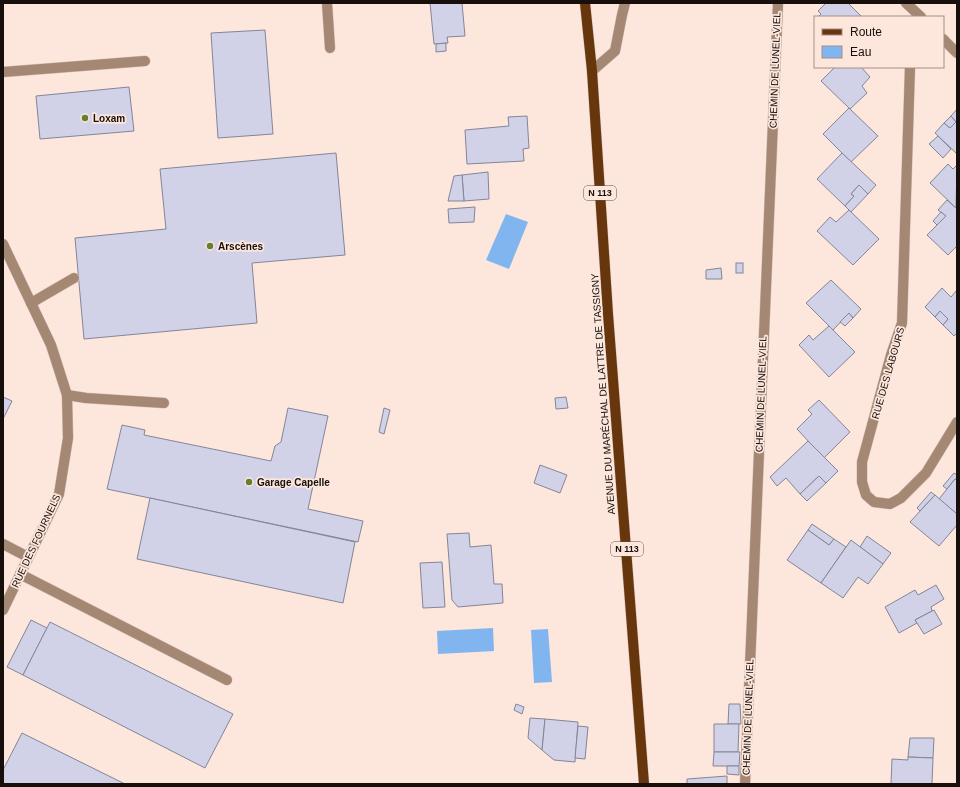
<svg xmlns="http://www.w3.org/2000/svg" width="960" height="787" font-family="Arial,sans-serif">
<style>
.water{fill:#81b5f0}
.building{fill:#d1d2e7;stroke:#848598}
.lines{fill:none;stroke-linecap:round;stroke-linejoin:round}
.lane-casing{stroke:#d8c4bb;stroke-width:11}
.street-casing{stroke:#d8c4bb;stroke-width:11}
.primary-casing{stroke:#d8c4bb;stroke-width:11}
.lane{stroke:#a58874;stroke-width:10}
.street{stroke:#a58874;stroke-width:10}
.primary{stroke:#67360d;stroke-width:10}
.poi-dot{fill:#677e30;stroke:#fde6dc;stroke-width:1.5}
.labels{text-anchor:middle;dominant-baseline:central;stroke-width:3.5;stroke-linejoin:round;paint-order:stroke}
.shield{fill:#fde6dc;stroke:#5b504a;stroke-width:1}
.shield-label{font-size:9px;font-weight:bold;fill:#160f0b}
.street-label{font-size:10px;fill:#160f0b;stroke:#fde6dc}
.poi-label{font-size:10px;font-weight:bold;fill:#160f0b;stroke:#fde6dc;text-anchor:start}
</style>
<rect width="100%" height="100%" fill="#fde6dc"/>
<g class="water">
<path d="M506 214 528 222 509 269 486 260Z"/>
<path d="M493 628 494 651 438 654 437 631Z"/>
<path d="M548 629 552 682 534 683 531 630Z"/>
</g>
<g class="building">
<path d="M430 3H462L465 36 447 37 448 43 434 44Z"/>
<path d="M826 3H848L862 17H818L821 14 818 11Z"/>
<path d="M265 30 273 134 218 138 211 33Z"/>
<path d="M446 43V51L436 52V44Z"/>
<path d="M835 67H861L870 77 862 86 867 93 850 109 821 81Z"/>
<path d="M129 87 134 131 40 139 36 96Z"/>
<path d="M849 108 878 136 851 162 823 134Z"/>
<path d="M957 109V154L935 133 944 123 950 128 956 122 951 116Z"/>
<path d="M527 116 529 148 523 149 524 161 467 164 465 130 509 126 508 117Z"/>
<path d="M951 116 956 122 950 128 944 123Z"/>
<path d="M938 136 951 149 943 158 929 144Z"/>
<path d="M336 153 345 255 252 263 257 323 84 339 75 238 166 229 160 169Z"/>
<path d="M842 153 876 185 868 194 859 185 851 194 854 196 845 206 817 179Z"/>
<path d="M948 164 953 169 957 165 956 208 930 183Z"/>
<path d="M488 172 489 199 464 201 462 175Z"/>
<path d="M462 175 464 201H448L454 176Z"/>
<path d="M859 185 868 194 851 212 845 206 854 196 851 194Z"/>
<path d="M947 200 957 209V246L948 255 927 235 946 216 938 210Z"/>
<path d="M475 207 474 222 449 223 448 209Z"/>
<path d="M849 210 879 239 853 265 817 231 830 217 836 222Z"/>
<path d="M941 212 946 216 937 225 933 221Z"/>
<rect x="736" y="263" width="7" height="10"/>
<path d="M721 268 722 279H706V270Z"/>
<path d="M831 280 861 309 853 318 849 313 833 330 806 303Z"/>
<path d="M942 288 951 297 957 290V333L954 336 943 325 948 319 940 311 935 317 925 307Z"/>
<path d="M940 311 948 319 943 325 935 317Z"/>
<path d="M849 313 853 318 845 326 840 322Z"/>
<path d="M829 326 855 352 829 377 799 345 809 335 813 340Z"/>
<path d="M3 397 12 401 3 419Z"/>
<path d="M566 397 568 408 556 409 555 398Z"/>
<path d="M819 400 850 432 824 458 797 429 812 414 808 410Z"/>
<path d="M288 408 328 416 308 509 363 521 358 542 107 489 122 425 145 430 144 435 271 461 275 446 281 442Z"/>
<path d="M384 408 390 410 384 434 379 432Z"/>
<path d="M808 441 838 471 826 483 819 476 800 494 786 478 777 486 770 477Z"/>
<path d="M540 465 567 475 560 493 534 483Z"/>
<path d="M954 473 957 475V480L955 479 947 489 943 486Z"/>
<path d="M819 476 826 483 807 501 800 494Z"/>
<path d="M955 479 957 480V514L939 499Z"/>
<path d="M931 492 935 495 920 511 917 508Z"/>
<path d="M935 495 957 514V525L939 546 910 522Z"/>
<path d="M150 498 355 542 343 603 137 559Z"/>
<path d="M812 524 834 539 829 545 808 530Z"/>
<path d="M808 530 829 545 834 539 846 547 821 583 787 560Z"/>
<path d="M469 533 470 547 491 545 494 584H502L503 603 458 607 452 600 447 534Z"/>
<path d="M867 536 891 553 883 564 860 547Z"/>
<path d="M851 540 883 564 868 584 858 577 843 598 821 583Z"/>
<path d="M442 562 445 607 423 608 420 563Z"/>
<path d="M936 585 944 599 931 607 932 611 915 620 917 623 899 633 885 607 915 590 918 595Z"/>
<path d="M934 610 942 624 924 634 915 620Z"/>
<path d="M31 620 47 628 23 675 7 667Z"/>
<path d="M50 622 233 714 205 768 23 675Z"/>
<path d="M516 704 524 707 522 714 514 710Z"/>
<path d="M729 704H740L741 724H728Z"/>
<path d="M530 718 545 719 542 750 528 738Z"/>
<path d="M545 719 578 722 575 762 554 760 542 750Z"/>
<path d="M714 724H739L738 752H714Z"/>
<path d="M578 726 588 727 585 759 575 758Z"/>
<path d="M22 733 125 784H3V770Z"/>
<path d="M910 738H934L933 758 908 757Z"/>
<path d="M714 752H740L739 766H713Z"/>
<path d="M908 757 933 758 932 784H891L892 759 908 760Z"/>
<path d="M727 766H739V775L727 774Z"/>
<path d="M727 776V784H687V779Z"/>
</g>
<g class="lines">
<g class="lane-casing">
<g id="lane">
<path d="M327 3 330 48"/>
<path d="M3 72 145 61"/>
<path d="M31 303 74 278"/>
<path d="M67 395 86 398 164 403"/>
<path d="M3 544 28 557"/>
<path d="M20 574 227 680"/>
</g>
</g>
<g class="street-casing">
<g id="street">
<path d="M906 3 921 17"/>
<path d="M943 39 957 53"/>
<path d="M910 67 902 323 891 355 862 462V482L866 495 874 502 890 504 901 498 926 473 957 422"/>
<path d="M592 71 615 51 622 15 625 3"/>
<path d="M3 244 51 345 67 395 68 438 59 494 3 610"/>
<path d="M745 784 778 3"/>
</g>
</g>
<g class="primary-casing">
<path id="primary" d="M585 3 592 71 608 314 644 784"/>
</g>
<use href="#lane" class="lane"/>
<use href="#street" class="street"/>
<use href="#primary" class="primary"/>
</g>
<g class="poi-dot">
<circle cx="85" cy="118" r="4"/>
<circle cx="210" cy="246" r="4"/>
<circle cx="249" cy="482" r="4"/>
</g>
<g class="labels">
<g class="shield">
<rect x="584" y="186" width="32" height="14" rx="3"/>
<rect x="611" y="542" width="32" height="14" rx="3"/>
</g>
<g class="shield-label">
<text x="600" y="193">N 113</text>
<text x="627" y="549">N 113</text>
</g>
<g class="street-label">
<text transform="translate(775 70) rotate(-88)">CHEMIN DE LUNEL-VIEL</text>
<text transform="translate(888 373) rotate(-74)">RUE DES LABOURS</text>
<text transform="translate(603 394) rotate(-94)">AVENUE DU MARÉCHAL DE LATTRE DE TASSIGNY</text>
<text transform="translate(761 394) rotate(-88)">CHEMIN DE LUNEL-VIEL</text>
<text transform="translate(36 541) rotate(-65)">RUE DES FOURNELS</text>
<text transform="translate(748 717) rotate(-88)">CHEMIN DE LUNEL-VIEL</text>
</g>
<g class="poi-label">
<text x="93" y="118">Loxam</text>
<text x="218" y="246">Arscènes</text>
<text x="257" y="482">Garage Capelle</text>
</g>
</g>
<rect width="960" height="787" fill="none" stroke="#160f0b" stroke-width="8"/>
<rect x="814" y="16" width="130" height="52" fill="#fde6dc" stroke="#a19088"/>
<rect x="822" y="29" width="20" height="6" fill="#67360d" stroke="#a19088"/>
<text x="850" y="36" font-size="12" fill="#160f0b">Route</text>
<rect x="822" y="46" width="20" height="12" fill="#81b5f0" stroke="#a19088"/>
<text x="850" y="56" font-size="12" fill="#160f0b">Eau</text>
</svg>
